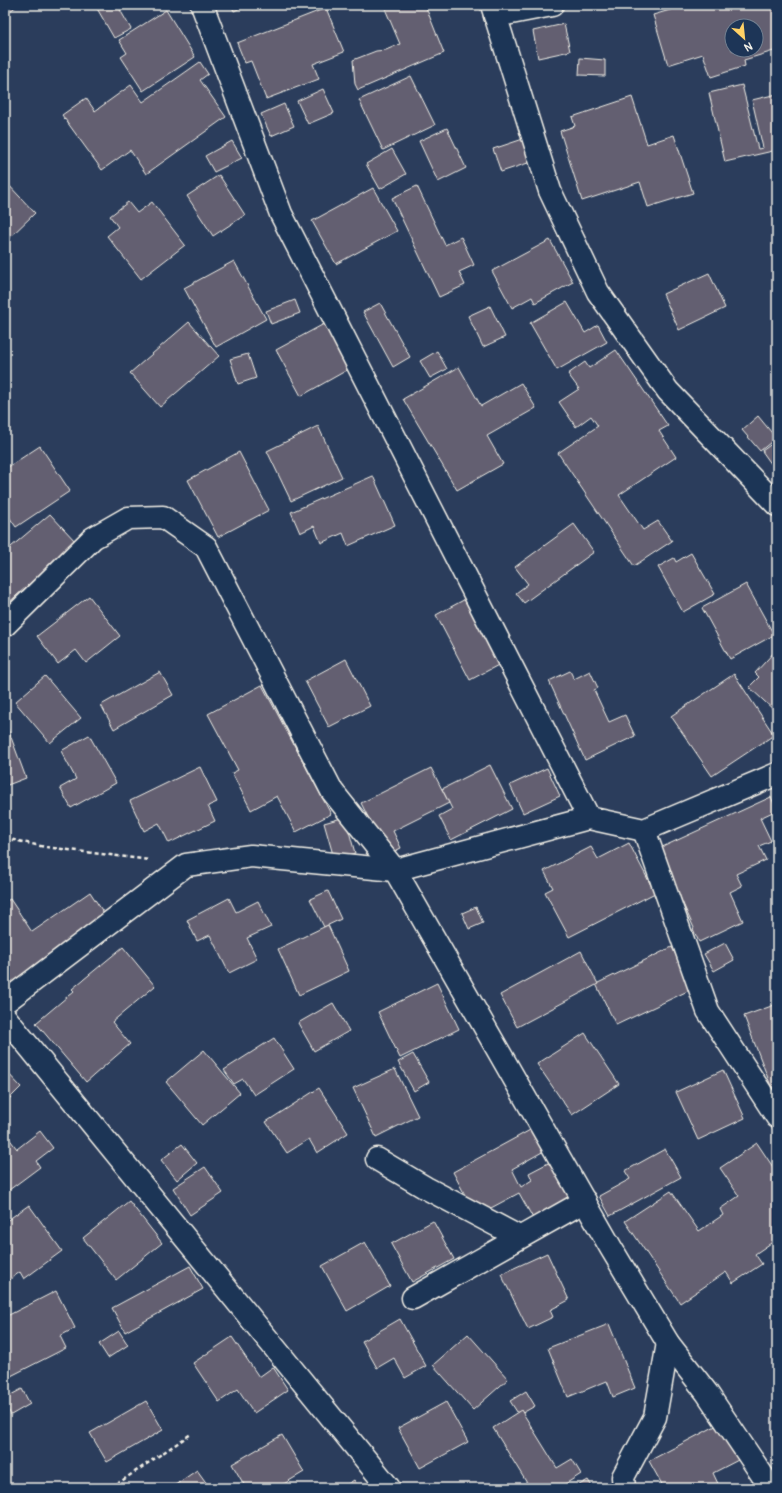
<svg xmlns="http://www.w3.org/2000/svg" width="782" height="1493" font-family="Pangolin,sans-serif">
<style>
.building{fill:#635f71;stroke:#f4f1e8;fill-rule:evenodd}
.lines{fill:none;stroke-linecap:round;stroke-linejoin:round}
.minor-casing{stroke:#f4f1e8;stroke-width:25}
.path{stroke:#f4f1e8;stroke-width:2.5;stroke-dasharray:4 3;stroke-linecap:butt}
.minor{stroke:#1d3557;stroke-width:22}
</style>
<rect width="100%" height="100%" fill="#2b3d5c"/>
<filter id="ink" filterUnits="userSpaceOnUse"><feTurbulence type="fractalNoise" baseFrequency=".025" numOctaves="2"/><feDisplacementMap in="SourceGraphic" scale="8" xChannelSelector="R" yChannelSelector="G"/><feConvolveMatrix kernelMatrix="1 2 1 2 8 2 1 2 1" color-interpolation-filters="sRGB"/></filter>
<g filter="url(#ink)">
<g class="building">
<path d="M5 5H18L5 15Z"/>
<path d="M95 5H124L119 8 131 29 114 38Z"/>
<path d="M231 5H247L234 11Z"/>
<path d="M306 5H321L307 9Z"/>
<path d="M386 5H425L444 53 358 90 355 84 353 60 376 51 386 50 400 44 386 11Z"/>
<path d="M687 5H777V50L744 60 745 66 711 77 703 54 668 65 653 15ZM732 26H756V50H732Z"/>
<path d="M326 8 344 52 313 64 319 79 266 99 251 61 245 63 237 43Z"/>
<path d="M166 10 195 57 143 91 121 57 127 53 119 40Z"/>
<path d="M564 24 570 51 538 58 533 31Z"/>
<path d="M580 58 605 60V76L579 75Z"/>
<path d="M200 62 208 74 200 80 226 117 146 174 130 150 102 170 62 115 86 98 95 111 131 85 143 102Z"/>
<path d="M411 76 435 125 383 150 359 100Z"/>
<path d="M742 85 758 149 763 148 752 100 777 94V150L725 162 709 93Z"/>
<path d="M323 89 334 113 308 124 297 101Z"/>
<path d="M632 97 647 144 674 135 693 193 648 207 640 182 582 201 560 131 575 126 572 117Z"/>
<path d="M284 104 294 126 271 136 261 114Z"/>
<path d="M447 128 466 168 438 182 419 141Z"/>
<path d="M526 138 534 161 501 172 493 149Z"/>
<path d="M232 141 242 158 214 172 205 156Z"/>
<path d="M392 149 406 174 380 189 366 164Z"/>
<path d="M219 175 245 215 213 236 187 196Z"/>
<path d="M5 181 35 213 5 242Z"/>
<path d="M417 186 445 245 461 237 474 265 459 272 465 285 439 297 392 198Z"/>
<path d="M373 188 397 231 336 264 312 221Z"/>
<path d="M128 202 137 213 152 202 185 245 141 279 107 236 118 227 110 216Z"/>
<path d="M550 240 573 282 535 303 532 297 512 308 492 271Z"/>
<path d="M234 261 266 319 216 347 184 288Z"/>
<path d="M709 273 725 308 679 330 663 294Z"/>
<path d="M295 300 300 313 271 324 266 311Z"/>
<path d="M567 302 585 333 598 325 607 342 557 370 530 323Z"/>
<path d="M380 303 410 357 393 367 363 312Z"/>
<path d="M490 306 505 337 483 347 468 316Z"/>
<path d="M189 322 219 356 160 407 130 373Z"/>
<path d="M324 324 349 369 301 396 276 350Z"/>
<path d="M616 350 668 426 659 431 676 457 619 495 643 530 658 521 672 541 634 566 558 453 598 426 591 416 576 427 559 402 579 389 568 374 585 362 589 368Z"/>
<path d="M437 351 447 369 430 378 420 361Z"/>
<path d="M248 354 256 378 238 384 230 359Z"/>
<path d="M459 367 481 406 521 383 536 408 487 436 503 464 457 490 403 399Z"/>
<path d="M758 416 776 438 760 451 742 430Z"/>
<path d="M318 426 342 477 291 501 267 451Z"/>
<path d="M777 440V472L762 451Z"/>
<path d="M40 446 70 491 16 527 5 511V469Z"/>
<path d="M239 452 269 510 218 537 188 480Z"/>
<path d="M373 476 395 525 348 546 343 533 321 543 314 526 300 533 291 512Z"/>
<path d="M50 514 76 542 5 606V552Z"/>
<path d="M574 524 594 552 524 603 516 593 528 584 515 567Z"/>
<path d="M691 553 715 594 683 612 658 567 674 558 676 562Z"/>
<path d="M746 584 774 635 730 659 702 608Z"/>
<path d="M89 596 120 636 86 663 76 650 58 664 37 636Z"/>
<path d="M471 596 506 661 470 680 436 615Z"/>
<path d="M777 649V713L749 687 759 677 755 673Z"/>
<path d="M346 659 370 706 329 727 305 681Z"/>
<path d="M570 671 574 679 590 671 598 688 594 690 609 722 625 715 635 736 585 760 549 681Z"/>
<path d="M160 672 173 695 114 729 101 705Z"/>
<path d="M734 674 774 735 712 776 671 716Z"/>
<path d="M45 676 81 718 50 743 15 702Z"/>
<path d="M262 685 331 814 296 832 277 796 251 810 232 773 238 770 208 714Z"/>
<path d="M5 721 26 778 5 786Z"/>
<path d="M89 735 116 783 71 808 60 788 76 779 61 751Z"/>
<path d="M490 765 512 809 451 840 439 816 452 809 442 789Z"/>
<path d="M200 767 217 802 208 806 215 821 169 843 159 823 144 831 130 801Z"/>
<path d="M431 768 449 803 393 831 401 848 387 855 361 803Z"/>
<path d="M547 768 560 796 523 813 510 785Z"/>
<path d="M771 797 777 810 760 818 771 841 759 846 766 860 736 874 742 886 730 892 743 921 699 942 693 929 694 928 658 849Z"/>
<path d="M345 817 355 853 334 858 324 823Z"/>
<path d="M629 843 655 893 569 937 545 892 553 888 544 871 591 847 598 859Z"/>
<path d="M328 891 341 919 324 927 310 899Z"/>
<path d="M90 892 107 918 5 987V902L10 899 32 932Z"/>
<path d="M229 898 236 912 258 901 271 927 247 938 257 959 229 973 210 935 197 941 187 920Z"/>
<path d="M476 907 483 923 469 929 462 913Z"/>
<path d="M328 925 349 971 299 995 278 949Z"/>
<path d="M725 943 734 960 714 971 704 954Z"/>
<path d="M123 947 155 986 112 1022 130 1044 86 1082 36 1023 74 991 72 989Z"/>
<path d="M672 947 692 989 616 1025 596 984Z"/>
<path d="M581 951 598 984 517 1027 500 995Z"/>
<path d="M437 983 459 1029 400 1058 378 1012Z"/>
<path d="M333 1003 349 1031 314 1051 298 1023Z"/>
<path d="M777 1004V1099H776L744 1016Z"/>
<path d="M585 1033 619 1084 572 1115 537 1064Z"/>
<path d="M274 1038 294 1069 254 1095 243 1079 234 1084 224 1070Z"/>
<path d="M204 1050 240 1093 202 1125 166 1082Z"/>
<path d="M413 1054 429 1082 414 1091 398 1062Z"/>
<path d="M395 1069 418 1116 376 1137 353 1088Z"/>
<path d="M5 1070 21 1087 5 1103Z"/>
<path d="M723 1070 745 1118 698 1140 676 1092Z"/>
<path d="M319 1088 348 1133 317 1153 309 1139 287 1153 266 1122Z"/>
<path d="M532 1129 544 1151 512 1169 521 1187 532 1180 529 1173 552 1161 572 1199 534 1220 519 1193 476 1216 453 1172Z"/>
<path d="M40 1131 53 1148 36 1161 40 1167 5 1193V1133L17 1149Z"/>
<path d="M757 1143 777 1173V1239L755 1254 762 1264 733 1283 726 1272 680 1303 625 1221 671 1191 699 1231 723 1215 720 1209 739 1196 720 1168Z"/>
<path d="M182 1144 197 1163 177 1180 161 1160Z"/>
<path d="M665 1149 681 1177 610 1216 599 1196 630 1179 625 1171Z"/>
<path d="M205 1167 223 1193 190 1215 173 1188Z"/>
<path d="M129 1201 162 1243 116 1280 83 1238Z"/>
<path d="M29 1205 62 1251 24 1279 20 1272 6 1282 5 1222Z"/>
<path d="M433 1221 454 1259 412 1282 391 1244Z"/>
<path d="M365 1242 390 1286 347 1311 322 1266Z"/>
<path d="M547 1253 569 1300 550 1310 553 1317 528 1329 501 1274Z"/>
<path d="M190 1266 203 1289 125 1332 112 1308Z"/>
<path d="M56 1291 75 1328 60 1336 66 1348 5 1379V1317Z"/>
<path d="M400 1319 426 1366 405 1378 394 1358 377 1368 362 1341Z"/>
<path d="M609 1324 635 1388 613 1397 607 1381 568 1397 548 1348Z"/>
<path d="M119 1331 128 1345 108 1358 99 1344Z"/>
<path d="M468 1334 508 1379 473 1410 433 1365Z"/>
<path d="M232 1337 259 1377 273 1367 288 1390 254 1413 238 1389 219 1402 193 1363Z"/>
<path d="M22 1389 30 1404 11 1415 5 1404V1398Z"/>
<path d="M526 1391 535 1406 519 1415 510 1401Z"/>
<path d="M146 1401 163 1430 107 1462 90 1433Z"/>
<path d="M446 1402 468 1442 420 1468 398 1428Z"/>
<path d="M521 1410 557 1468 572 1459 581 1474 559 1488H530L493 1428Z"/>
<path d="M725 1421 744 1457 713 1473 720 1488H664L649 1461Z"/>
<path d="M282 1435 304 1472 277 1488H246L232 1464Z"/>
<path d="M197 1470 210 1488H171Z"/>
<path d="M354 1480 359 1488H342Z"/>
<path d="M588 1480 593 1488H574Z"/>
</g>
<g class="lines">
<g class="minor-casing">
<g id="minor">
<path d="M202 5 281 214 589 818 644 830 777 774"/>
<path d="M492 5 550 191 598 292 668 391 777 505"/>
<path d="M495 16 552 5"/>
<path d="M5 625 93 538 128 518 163 517 206 547 332 791 395 870 611 1248 668 1343 707 1393 771 1488"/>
<path d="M644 830 708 1011 777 1117"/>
<path d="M5 1002 186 865 251 856 395 870 589 818"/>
<path d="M5 1017 389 1488"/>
<path d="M377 1159 426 1188 519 1237"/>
<path d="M413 1298 585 1201"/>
<path d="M624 1488 623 1477 655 1417 668 1343"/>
</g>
</g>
<g class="path">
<path d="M5 838 45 847 150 860"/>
<path d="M111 1488 191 1434"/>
</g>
<use href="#minor" class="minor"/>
</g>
</g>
<rect width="782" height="1493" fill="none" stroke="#1d3557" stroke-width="20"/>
<rect x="10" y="10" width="762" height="1473" fill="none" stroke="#f4f1e8" stroke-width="1.5" filter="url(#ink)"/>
<g transform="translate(744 38) rotate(153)"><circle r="19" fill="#1d3557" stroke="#738091"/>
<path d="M0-3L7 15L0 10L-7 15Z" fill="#ffd166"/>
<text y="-6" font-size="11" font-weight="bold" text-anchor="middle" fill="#f4f1e8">N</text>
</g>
</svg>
